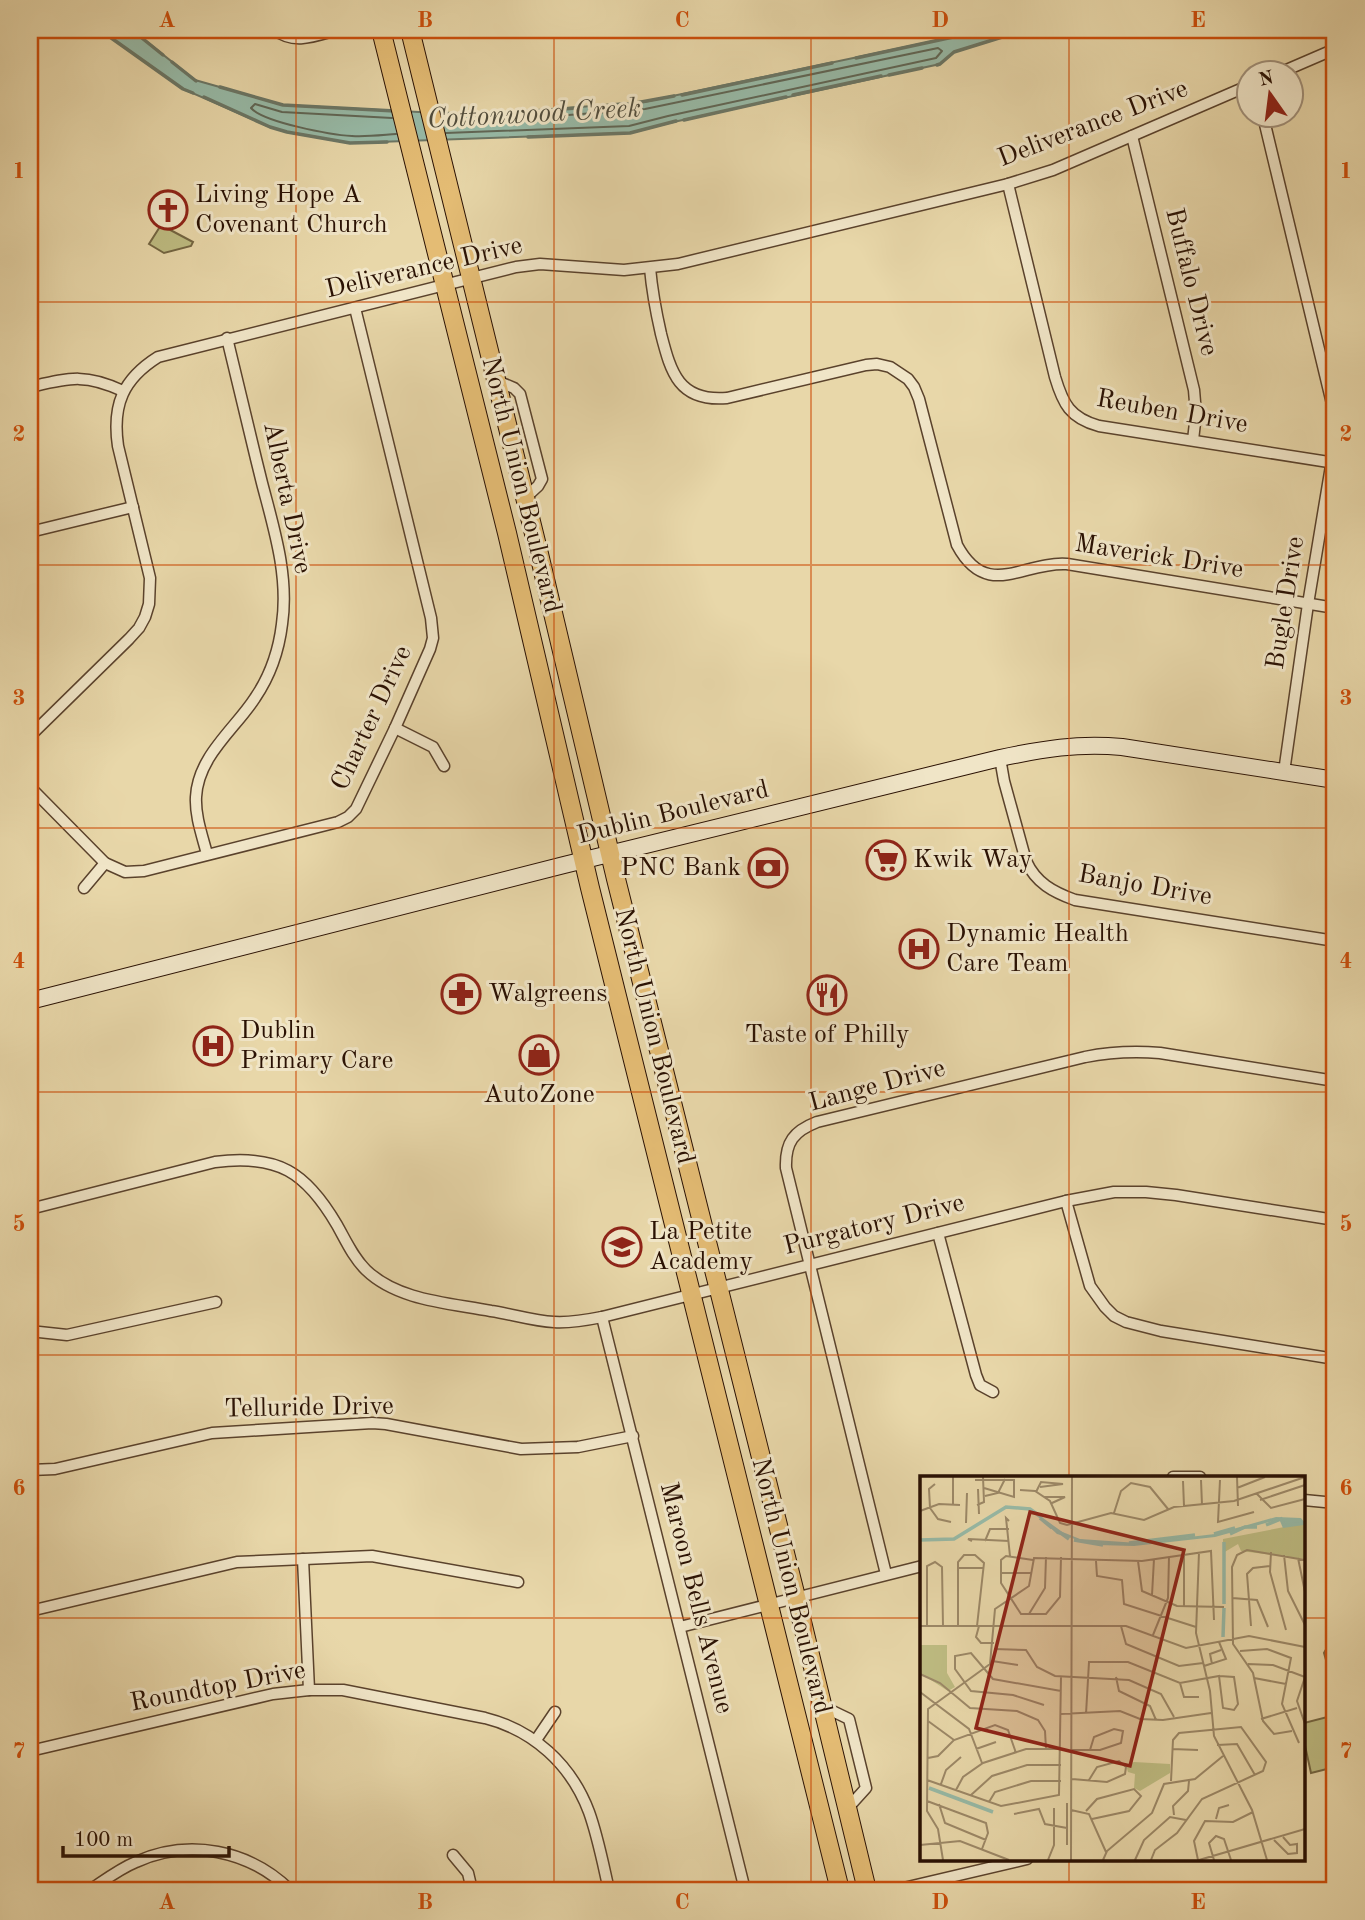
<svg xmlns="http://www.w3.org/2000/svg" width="1365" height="1920" font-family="'Old Standard TT',serif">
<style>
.green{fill:#bebc82;stroke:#746642;stroke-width:2}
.water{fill:#97baa7;stroke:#6b7665;stroke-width:2}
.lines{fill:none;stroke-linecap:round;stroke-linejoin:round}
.shore{stroke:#606655;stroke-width:2}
.stream{stroke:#6b7665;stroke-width:3.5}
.minor-casing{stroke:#5a422c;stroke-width:13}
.secondary-casing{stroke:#2a1103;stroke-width:18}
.primary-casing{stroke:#2a1103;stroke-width:20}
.minor{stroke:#f0e5c7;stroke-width:10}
.secondary{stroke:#f0e5c7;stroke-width:16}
.primary{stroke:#e4bc74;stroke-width:18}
.grid{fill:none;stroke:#cc4e0b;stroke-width:2;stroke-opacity:0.55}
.labels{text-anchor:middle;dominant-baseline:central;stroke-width:6;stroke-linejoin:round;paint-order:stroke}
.street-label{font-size:26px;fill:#2a1103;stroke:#f0e5c7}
.poi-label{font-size:26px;fill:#2a1103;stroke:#f0e5c7;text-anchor:start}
.water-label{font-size:28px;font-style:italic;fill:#504c3c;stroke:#f0e5c7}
.inset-river{fill:none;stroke:#97baa7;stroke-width:3.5}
.inset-road{fill:none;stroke:#9c8867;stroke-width:2}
.view{fill:#8f2418;fill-opacity:0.15;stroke:#8f2418;stroke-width:3.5}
.inset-edge{fill:none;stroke:#2a1103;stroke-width:3.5}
.neatline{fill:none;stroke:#cc4e0b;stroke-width:2.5}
.grid-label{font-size:23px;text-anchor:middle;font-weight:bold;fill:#cc4e0b}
</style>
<rect width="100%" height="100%" fill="#e8d7a9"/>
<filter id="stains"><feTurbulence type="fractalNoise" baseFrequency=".00286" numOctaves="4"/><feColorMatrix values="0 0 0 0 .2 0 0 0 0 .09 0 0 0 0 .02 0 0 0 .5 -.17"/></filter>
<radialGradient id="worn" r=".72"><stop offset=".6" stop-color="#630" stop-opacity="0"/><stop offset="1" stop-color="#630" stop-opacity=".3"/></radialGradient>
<g class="green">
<path d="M161 225 193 242 191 246 164 253 149 244Z"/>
<path d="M1335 1640V1692L1324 1653 1331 1641Z"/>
<path d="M1335 1715V1767L1311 1773 1304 1741V1723Z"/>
</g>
<path class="water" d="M100 30H132L195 80 283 105 477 115 644 102 967 34 978 30H1025L954 52 940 64 669 123 630 133 350 143 287 132 270 127 183 89Z"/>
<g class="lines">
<g class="shore">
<path d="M392 118 282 112 255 104 251 108C263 122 331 135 352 136 366 137 382 135 396 134"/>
<path d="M443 120 478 122 645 109 938 48 942 51 936 58 668 116 629 126 446 133"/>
</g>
<g class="stream">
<path d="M100 30 183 89 193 93"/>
<path d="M132 30 163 55"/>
<path d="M856 58 967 34 978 30"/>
<path d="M172 62 196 81"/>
<path d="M937 65 940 64 954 52 1025 30"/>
<path d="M889 75 922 68"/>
<path d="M220 87 283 105 395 111"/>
<path d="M682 95 832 63"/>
<path d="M793 95 881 76"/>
<path d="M204 97 270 127 287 132 350 143 387 142"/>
<path d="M630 104 674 96"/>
<path d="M592 107 622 104"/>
<path d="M438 113 477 115 577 108"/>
<path d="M684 120 786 97"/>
<path d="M528 137 630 133 676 121"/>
</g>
<g class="minor-casing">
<g id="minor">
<path d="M275 30C294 45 315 36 337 30"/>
<path d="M1277 74 1335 49"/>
<path d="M1263 116 1335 416"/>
<path d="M1132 136 1194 390 1196 414 1193 440"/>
<path d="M1008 184 1055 377C1063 404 1070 418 1099 426L1335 463"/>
<path d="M650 268C652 291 656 312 661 334 671 373 679 402 727 398L866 365 877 364 890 367 908 379 914 387 919 399 957 545C987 601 1023 561 1067 564L1335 608"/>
<path d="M497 381 514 388 520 394 542 479 538 486 525 498"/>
<path d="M30 387C69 378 85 373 123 391"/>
<path d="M30 532 133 507"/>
<path d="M395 728 433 747 444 766"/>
<path d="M30 736 129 639 139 628 145 617 149 604 150 578 118 446C112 405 123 379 158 357L516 267 540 264 624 270 678 264 1008 184 1053 170 1250 85"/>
<path d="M1000 758 1004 781 1026 861C1036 883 1053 892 1075 900L1335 941"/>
<path d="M1284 772 1308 604 1335 442"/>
<path d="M30 787 105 863 125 872 144 871 338 822 348 817 356 809 395 728 430 649 433 638 431 618 355 308"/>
<path d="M207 854C202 835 195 816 196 797 198 756 235 729 255 698 270 676 279 649 282 624 289 576 274 529 262 483 250 435 239 387 227 338"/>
<path d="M84 888 105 863"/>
<path d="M1066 1201 1090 1286 1105 1307 1114 1316 1126 1322 1161 1331 1335 1359"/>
<path d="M30 1209 215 1162C278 1154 306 1172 337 1225 346 1241 353 1257 366 1270 398 1301 450 1303 491 1311 512 1314 533 1321 554 1322 570 1323 587 1320 602 1317L1066 1201 1114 1192H1146L1176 1195 1335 1220"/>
<path d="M938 1233 976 1375 980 1385 993 1392"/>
<path d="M602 1317 745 1890"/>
<path d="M30 1331 67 1335 216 1302"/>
<path d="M30 1470 55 1469 212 1433 372 1423 386 1424 521 1449 578 1447 633 1436"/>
<path d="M1173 1477H1200"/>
<path d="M1304 1500 1335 1503"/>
<path d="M303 1559 309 1690"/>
<path d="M886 1574 786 1168C785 1142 794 1131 817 1122L1085 1057C1110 1052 1134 1051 1160 1053L1335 1081"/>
<path d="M30 1611 237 1562 372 1556 518 1582"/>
<path d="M680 1627 922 1566"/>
<path d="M822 1706 849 1719 866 1788 847 1809"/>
<path d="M536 1740 555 1712"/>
<path d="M30 1751 273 1694 309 1690H343L485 1718C533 1730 571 1764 589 1812 598 1837 603 1864 609 1890"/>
<path d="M453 1855 468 1873 472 1890"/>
<path d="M90 1890C105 1880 119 1869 136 1862 189 1838 249 1850 290 1890"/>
<path d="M895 1890 1027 1859"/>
</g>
</g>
<g class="secondary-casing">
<path id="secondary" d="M30 1001 564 865 1000 758C1043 749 1077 743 1122 747L1335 780"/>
</g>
<g class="primary-casing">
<g id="primary">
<path d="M381 30 507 533 590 888 840 1890"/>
<path d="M410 30 539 554 616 879 796 1597 867 1890"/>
</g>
</g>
<use href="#minor" class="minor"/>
<use href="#secondary" class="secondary"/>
<use href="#primary" class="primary"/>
</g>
<path class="grid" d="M296 30V1890M554 30V1890M811 30V1890M1069 30V1477M30 302H1335M30 565H1335M30 828H1335M30 1092H1335M30 1355H1335M30 1618H922M1304 1618H1335M1069 1859V1890"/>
<defs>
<g id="church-ring" transform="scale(2.0125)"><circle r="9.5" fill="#f0e5c7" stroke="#8f2418" stroke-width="1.5"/><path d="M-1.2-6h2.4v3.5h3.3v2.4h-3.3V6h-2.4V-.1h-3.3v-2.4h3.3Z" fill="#8f2418"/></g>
<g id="supermarket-ring" transform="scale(2.0125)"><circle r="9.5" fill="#f0e5c7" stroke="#8f2418" stroke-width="1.5"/><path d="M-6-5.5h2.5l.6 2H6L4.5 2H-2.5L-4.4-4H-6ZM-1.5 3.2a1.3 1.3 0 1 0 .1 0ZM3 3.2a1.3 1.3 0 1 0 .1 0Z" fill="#8f2418"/></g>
<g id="bank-ring" transform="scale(2.0125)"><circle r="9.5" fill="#f0e5c7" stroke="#8f2418" stroke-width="1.5"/><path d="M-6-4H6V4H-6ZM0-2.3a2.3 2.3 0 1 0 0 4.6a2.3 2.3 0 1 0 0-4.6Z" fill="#8f2418"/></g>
<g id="hospital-ring" transform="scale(2.0125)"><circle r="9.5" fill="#f0e5c7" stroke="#8f2418" stroke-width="1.5"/><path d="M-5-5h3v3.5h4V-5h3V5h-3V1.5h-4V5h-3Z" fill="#8f2418"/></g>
<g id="pharmacy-ring" transform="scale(2.0125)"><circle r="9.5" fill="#f0e5c7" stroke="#8f2418" stroke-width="1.5"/><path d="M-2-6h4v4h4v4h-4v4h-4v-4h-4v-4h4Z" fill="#8f2418"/></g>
<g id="restaurant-ring" transform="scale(2.0125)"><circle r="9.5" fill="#f0e5c7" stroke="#8f2418" stroke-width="1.5"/><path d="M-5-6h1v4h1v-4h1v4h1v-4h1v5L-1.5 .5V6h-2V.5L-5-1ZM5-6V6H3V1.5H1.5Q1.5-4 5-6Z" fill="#8f2418"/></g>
<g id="shop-ring" transform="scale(2.0125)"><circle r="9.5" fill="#f0e5c7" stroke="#8f2418" stroke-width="1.5"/><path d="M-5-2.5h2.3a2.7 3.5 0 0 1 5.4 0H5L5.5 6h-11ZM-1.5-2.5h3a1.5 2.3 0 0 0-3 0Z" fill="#8f2418"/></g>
<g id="school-ring" transform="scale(2.0125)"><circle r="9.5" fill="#f0e5c7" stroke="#8f2418" stroke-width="1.5"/><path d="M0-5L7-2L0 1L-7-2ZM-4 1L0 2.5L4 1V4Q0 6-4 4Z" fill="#8f2418"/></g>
</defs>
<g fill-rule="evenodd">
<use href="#church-ring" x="168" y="210"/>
<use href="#supermarket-ring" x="886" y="860"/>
<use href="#bank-ring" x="768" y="868"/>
<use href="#hospital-ring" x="919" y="949"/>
<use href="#pharmacy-ring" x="461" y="994"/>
<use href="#restaurant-ring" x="827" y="995"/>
<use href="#hospital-ring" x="213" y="1046"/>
<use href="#shop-ring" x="539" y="1055"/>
<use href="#school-ring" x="622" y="1247"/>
</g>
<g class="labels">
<g class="street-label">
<text transform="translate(1093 124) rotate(-21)">Deliverance Drive</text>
<text transform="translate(424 268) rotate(-13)">Deliverance Drive</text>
<text transform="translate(1191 282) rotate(76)">Buffalo Drive</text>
<text transform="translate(1172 412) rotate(10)">Reuben Drive</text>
<text transform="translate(521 485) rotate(76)">North Union Boulevard</text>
<text transform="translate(287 498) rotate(78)">Alberta Drive</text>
<text transform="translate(1159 557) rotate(9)">Maverick Drive</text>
<text transform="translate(1286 603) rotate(-81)">Bugle Drive</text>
<text transform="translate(372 718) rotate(-65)">Charter Drive</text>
<text transform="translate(673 813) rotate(-14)">Dublin Boulevard</text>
<text transform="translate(1145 886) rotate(10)">Banjo Drive</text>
<text transform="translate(654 1036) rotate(76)">North Union Boulevard</text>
<text transform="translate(877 1086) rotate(-15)">Lange Drive</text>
<text transform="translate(874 1225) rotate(-14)">Purgatory Drive</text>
<text transform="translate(309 1408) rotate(-1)">Telluride Drive</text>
<text transform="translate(791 1586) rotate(76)">North Union Boulevard</text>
<text transform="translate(696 1598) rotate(76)">Maroon Bells Avenue</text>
<text transform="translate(218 1687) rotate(-11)">Roundtop Drive</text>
</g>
<g class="poi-label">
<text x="195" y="195">Living Hope A<tspan x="195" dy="30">Covenant Church</tspan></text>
<text x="913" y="860">Kwik Way</text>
<text x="741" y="868" text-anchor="end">PNC Bank</text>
<text x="946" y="934">Dynamic Health<tspan x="946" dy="30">Care Team</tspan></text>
<text x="488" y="994">Walgreens</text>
<text x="240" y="1031">Dublin<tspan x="240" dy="30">Primary Care</tspan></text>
<text x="827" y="1035" text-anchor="middle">Taste of Philly</text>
<text x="539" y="1095" text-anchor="middle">AutoZone</text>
<text x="649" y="1232">La Petite<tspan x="649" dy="30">Academy</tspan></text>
</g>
<g class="water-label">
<text transform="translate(534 115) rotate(-3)">Cottonwood Creek</text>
</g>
</g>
<g transform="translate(920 1476)">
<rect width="385" height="385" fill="#e8d7a9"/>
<path d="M385 47V83L321 75 318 68 303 77V63ZM0 169H27V197L35 211 28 215 0 197ZM214 286 250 288V297L220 315 214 312 215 298 208 296 206 289Z" fill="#bebc82"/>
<path d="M122 41 130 51 160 63 218 67 295 58 356 41 381 42 385 47 364 50 360 43 295 61 214 70 177 69 137 58 120 42Z" fill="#97baa7"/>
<path class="inset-river" d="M346 49 361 43 364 50 385 47M132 52 120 42 149 63M294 58 315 52M310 58 325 51H337M0 64 34 63 86 31 110 33 121 41M154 64 183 69M209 67 275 59M304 128V66M303 161 304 132M9 312 73 336"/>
<path class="inset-road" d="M317 1 318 30M55 4H94V21L64 12M281 4 282 29M300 4 298 46 334 36M263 5 264 30M15 8 9 13 10 32 18 43 31 46M317 12 345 1M58 13 59 38M100 14 115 15 130 25 140 47 147 49 191 37 224 44 254 31 314 25 385 1M116 16 121 6 143 8 120 11M336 17 351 32 385 23M65 20 78 17 85 3M124 21H145L132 27M340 24 385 9M33 28V1M57 29 64 26 63 1M0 35 19 28 40 29M194 37 201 15 211 7 230 11 248 33M89 45 86 42 90 80M46 47 47 17M52 65 48 63 89 65M65 65 70 53H89M279 76 276 157 290 215 294 260 332 334 347 384M351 76 350 96 366 154M364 79 368 115 385 149M378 82 385 116M113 84 86 80 81 84V107L101 138H126L140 121 141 81M176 85 177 100 202 104 204 128 276 151M218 85 222 115 257 130 304 131M38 92H64M80 97H111M232 119 234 83M312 122 337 124 348 151M264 131V78M109 138 125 112 126 81M0 150H206L266 172 329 160 385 171M7 150V90L15 86 22 91 23 150M38 150V86L44 79H55L64 87 57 150M59 150 56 161 61 167H74M201 150 206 168 259 190 283 187M331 150 327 98 333 92 350 90M233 159 248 122 249 81M74 173 106 174 117 191 135 200 209 204 241 218 254 241M320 175 347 173 371 182 362 228 379 267M72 185 98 189M292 188 290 178 301 174M328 188 353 189 385 201M284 190 306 183 299 166M0 198 20 207 50 232 97 235 118 244 125 255 126 273M196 201 199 215 230 230 236 244M385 201 377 225 385 248M334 202 366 208M260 207 264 221H279M0 216 49 253 62 287M124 229 93 219 51 215 35 193V180L51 177 73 203 141 215M141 238 200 235 220 243 243 244 291 237M166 238 169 186H208L260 207 299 200 303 232 314 234 318 228 314 201 299 200M341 243 377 232M8 245 34 264M372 255 354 258 343 245 333 197 313 168 312 91 317 79 327 74 385 84M297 269 317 268 335 299M56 273 76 266M252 273 278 274M152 274H180L201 267 203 255 194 253 174 261 170 274M8 282 18 280 34 264 75 249 88 254 96 277M152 303 187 306 205 298 206 291 199 285 177 291 169 304M7 304 81 330 139 319 141 201M21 308 26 294 41 281M36 314 43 301 63 287 106 273H141M51 319 72 300 107 289H141M7 325 66 347 68 357 62 373M69 326 75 316 111 305H141M19 328 25 347 66 364M151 334 169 338 186 376M166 335 177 323 214 313 221 320 209 335 172 343M94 338 119 333 125 348 147 352M254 339 253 330 268 315 269 305M296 343 299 332 309 329M354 364 368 378 377 377V368L370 369 363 361M0 369 40 365 89 384M147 369V327M23 384 18 353 7 335 8 233 70 188 75 133 109 110 114 82 222 85 291 75 294 144M128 384 134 369V332M151 384 152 1M183 384 187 375 232 337 244 308 275 303 303 280M215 384 224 364 250 341 266 344M231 384 235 374 257 357 282 323 343 295 346 286 321 251 259 257 253 264 251 305M278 384 274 365 285 345 313 346 333 336M279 384 385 353M294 384 289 367 296 360 304 363 311 384"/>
<path class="view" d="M110 36 264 74 210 290 56 252Z"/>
<rect width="385" height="385" class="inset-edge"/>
</g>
<rect width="1365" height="1920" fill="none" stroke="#e8d7a9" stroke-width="77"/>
<g transform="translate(1270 94) rotate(346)"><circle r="33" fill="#f0e5c7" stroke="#a19079" stroke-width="2"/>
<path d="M0-5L12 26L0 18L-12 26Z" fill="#8f2418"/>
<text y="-10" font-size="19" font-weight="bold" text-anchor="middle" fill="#2a1103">N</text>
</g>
<path d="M63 1846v10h166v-10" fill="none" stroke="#2a1103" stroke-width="3.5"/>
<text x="74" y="1846" font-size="21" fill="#2a1103" stroke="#f0e5c7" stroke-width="5" paint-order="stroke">100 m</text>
<rect x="38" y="38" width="1288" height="1844" class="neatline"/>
<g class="grid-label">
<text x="167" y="27">A</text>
<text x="425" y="27">B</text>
<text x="682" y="27">C</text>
<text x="940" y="27">D</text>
<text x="1198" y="27">E</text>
<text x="19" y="178">1</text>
<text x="1346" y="178">1</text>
<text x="19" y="441">2</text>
<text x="1346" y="441">2</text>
<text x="19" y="705">3</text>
<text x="1346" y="705">3</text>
<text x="19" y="968">4</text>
<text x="1346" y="968">4</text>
<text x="19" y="1231">5</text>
<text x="1346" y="1231">5</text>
<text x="19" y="1495">6</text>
<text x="1346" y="1495">6</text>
<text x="19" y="1758">7</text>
<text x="1346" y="1758">7</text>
<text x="167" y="1909">A</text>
<text x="425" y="1909">B</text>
<text x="682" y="1909">C</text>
<text x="940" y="1909">D</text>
<text x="1198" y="1909">E</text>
</g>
<rect width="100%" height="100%" filter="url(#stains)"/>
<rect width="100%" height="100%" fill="url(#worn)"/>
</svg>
